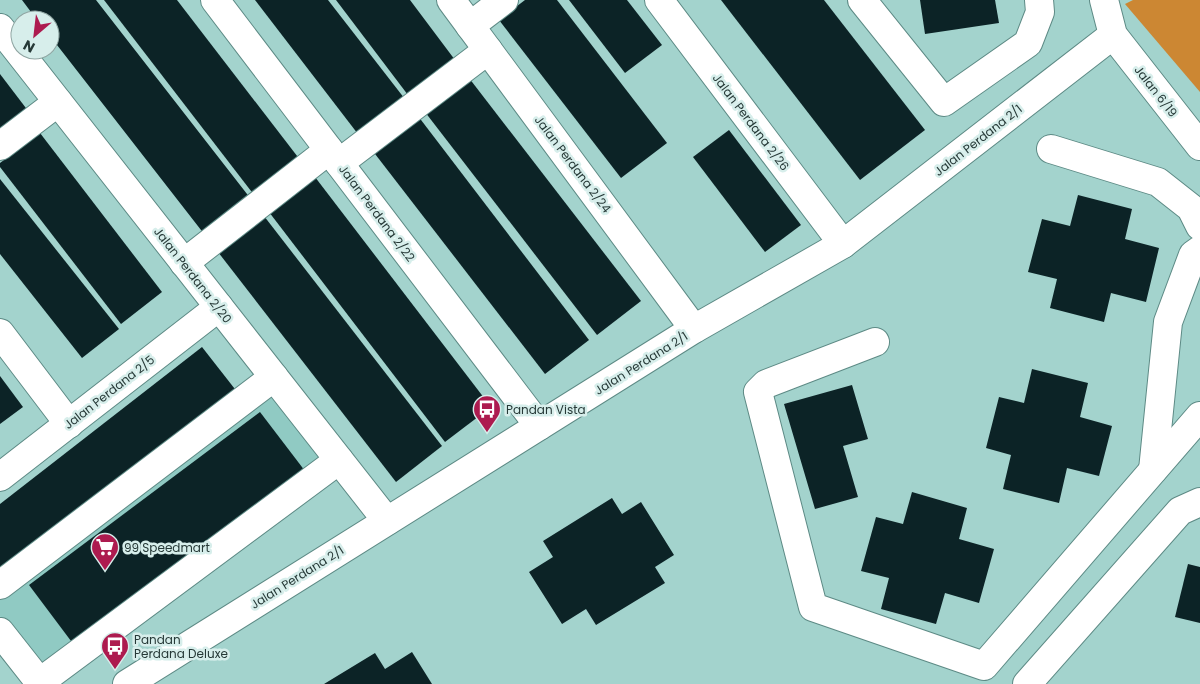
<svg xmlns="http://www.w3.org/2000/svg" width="1200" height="684" font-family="Poppins,sans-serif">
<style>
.built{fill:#90cac3}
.green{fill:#cc8733}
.building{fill:#0c2326}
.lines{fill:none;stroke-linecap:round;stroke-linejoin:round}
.minor-casing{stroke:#5d8a85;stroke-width:30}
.minor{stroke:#fff;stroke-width:28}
.labels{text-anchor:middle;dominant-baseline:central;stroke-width:5;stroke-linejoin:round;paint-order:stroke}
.street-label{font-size:12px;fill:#263937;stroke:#d7eeeb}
.poi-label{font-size:12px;fill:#263937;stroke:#d7eeeb;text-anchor:start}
</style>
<rect width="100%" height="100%" fill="#a3d3cd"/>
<path class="built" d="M271 385 327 459 43 668 0 616V592Z"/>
<path class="green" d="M1133 0H1200V92L1125 4Z"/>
<g class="building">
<path d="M22 0H96L254 203 208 239 50 36V20H37Z"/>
<path d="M104 0H177L304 165 258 200Z"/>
<path d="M255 0H328L408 103 361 138Z"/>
<path d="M336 0H410L458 64 411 99Z"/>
<path d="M525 0H557L667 143 621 178 499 20Z"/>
<path d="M569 0H627L662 45 625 73Z"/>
<path d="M721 0H824L925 130 860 180Z"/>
<path d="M920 0H995L999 23 925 34Z"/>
<path d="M0 74 32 116 0 140Z"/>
<path d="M469 78 641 301 597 335 425 112Z"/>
<path d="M418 116 589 340 545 374 372 150Z"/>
<path d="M729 130 801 225 765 252 693 157Z"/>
<path d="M40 133 162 292 121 324 0 167V163Z"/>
<path d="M315 177 491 407 445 442 269 212Z"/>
<path d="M0 179 119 329 82 358 0 254Z"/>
<path d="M1078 195 1132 209 1125 239 1159 248 1146 302 1111 293 1104 322 1050 308 1057 279 1028 272 1042 219 1070 226Z"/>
<path d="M264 216 442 446 396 482 218 252Z"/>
<path d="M202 347 238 393 0 572V504Z"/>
<path d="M1032 369 1088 383 1080 417 1112 426 1099 476 1067 468 1059 503 1003 489 1011 455 986 448 999 397 1024 403Z"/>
<path d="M0 376 23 407 0 424Z"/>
<path d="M852 385 868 439 843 446 858 497 815 509 784 404Z"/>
<path d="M260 412 305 471 74 645 29 585Z"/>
<path d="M912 492 967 508 959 539 994 549 979 603 945 593 936 624 881 609 889 578 861 571 876 517 903 524Z"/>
<path d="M612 498 622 514 641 502 674 555 655 567 665 583 596 625 586 609 562 624 529 572 553 557 543 541Z"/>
<path d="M1188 564 1200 567V623L1175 617Z"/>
<path d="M412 652 432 684H324L375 653 385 669Z"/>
</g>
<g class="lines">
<g class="minor-casing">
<g id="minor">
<path d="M215 0 539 426"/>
<path d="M451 0 694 329"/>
<path d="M659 0 843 244"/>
<path d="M862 0 944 102 1028 43 1040 12 1039 0"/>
<path d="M1104 0 1113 35 1200 146"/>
<path d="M470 26 504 0"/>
<path d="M0 28 387 521"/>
<path d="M0 146 58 102"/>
<path d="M1051 149 1158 182 1191 208 1200 226"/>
<path d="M339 163 488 50"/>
<path d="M184 263 329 150"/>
<path d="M0 333 69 424"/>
<path d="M875 342 766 384 758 392 813 607 984 666 1200 416"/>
<path d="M1153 470 1168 322 1193 255 1200 250"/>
<path d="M0 477 219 307"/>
<path d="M0 585 274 377"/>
<path d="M0 632 41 684"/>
<path d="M40 682 339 460"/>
<path d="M127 684 694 329 843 244 1113 35"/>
<path d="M1027 684 1180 511 1200 502"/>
</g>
</g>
<use href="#minor" class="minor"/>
</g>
<defs>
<g id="bus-pin" transform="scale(1.4375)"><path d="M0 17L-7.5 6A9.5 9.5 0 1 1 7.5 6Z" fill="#ad1b4f" stroke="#d7eeeb"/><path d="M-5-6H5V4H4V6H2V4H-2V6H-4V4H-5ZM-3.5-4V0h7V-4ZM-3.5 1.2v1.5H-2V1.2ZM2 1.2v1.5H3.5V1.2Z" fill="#fff"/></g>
<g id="supermarket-pin" transform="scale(1.4375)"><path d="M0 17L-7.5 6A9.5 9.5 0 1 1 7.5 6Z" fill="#ad1b4f" stroke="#d7eeeb"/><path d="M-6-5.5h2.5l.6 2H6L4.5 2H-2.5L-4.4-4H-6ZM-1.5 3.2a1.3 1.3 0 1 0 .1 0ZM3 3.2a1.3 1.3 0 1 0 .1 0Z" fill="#fff"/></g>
</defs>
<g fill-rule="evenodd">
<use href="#bus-pin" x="487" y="409"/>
<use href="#supermarket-pin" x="105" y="547"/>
<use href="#bus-pin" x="115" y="646"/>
</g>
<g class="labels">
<g class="street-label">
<text transform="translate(1156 91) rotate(52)">Jalan 6/19</text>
<text transform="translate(751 122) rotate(53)">Jalan Perdana 2/26</text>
<text transform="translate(978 140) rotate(-38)">Jalan Perdana 2/1</text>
<text transform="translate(573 164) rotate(53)">Jalan Perdana 2/24</text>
<text transform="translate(377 213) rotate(53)">Jalan Perdana 2/22</text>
<text transform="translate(193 275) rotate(52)">Jalan Perdana 2/20</text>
<text transform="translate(641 363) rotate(-32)">Jalan Perdana 2/1</text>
<text transform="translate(109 392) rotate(-38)">Jalan Perdana 2/5</text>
<text transform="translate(297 577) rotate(-32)">Jalan Perdana 2/1</text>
</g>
<g class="poi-label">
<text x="506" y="409">Pandan Vista</text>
<text x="124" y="547">99 Speedmart</text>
<text x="134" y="639">Pandan<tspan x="134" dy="14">Perdana Deluxe</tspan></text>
</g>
</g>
<g transform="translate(35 35) rotate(208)"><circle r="24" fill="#d7eeeb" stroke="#90a6a3"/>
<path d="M0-4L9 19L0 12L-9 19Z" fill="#ad1b4f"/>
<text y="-8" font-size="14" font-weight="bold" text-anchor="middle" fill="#263937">N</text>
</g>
</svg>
